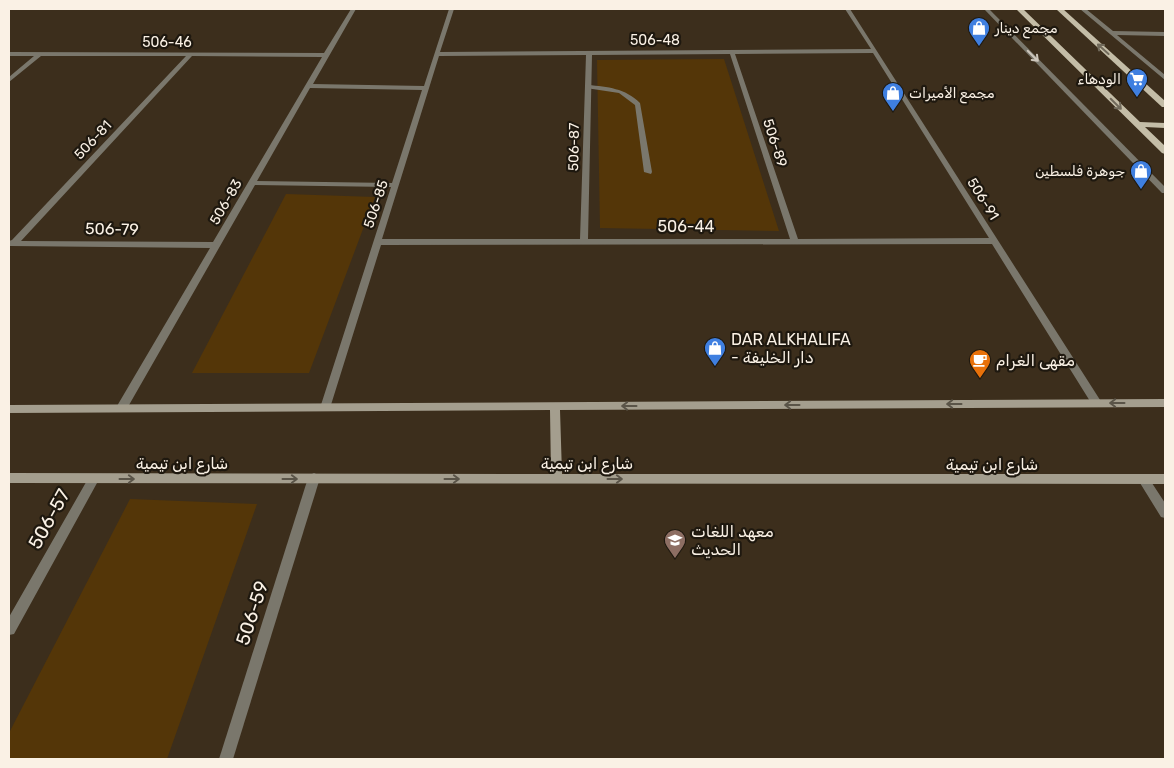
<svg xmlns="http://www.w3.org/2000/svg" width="1174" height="768" font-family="Rubik,'Noto Naskh Arabic',sans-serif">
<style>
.green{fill:#543608}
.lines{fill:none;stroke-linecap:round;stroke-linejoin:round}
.lane{fill:#7a776c;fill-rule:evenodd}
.street{fill:#7a776c;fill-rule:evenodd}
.secondary{fill:#a49e8e;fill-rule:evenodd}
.primary{fill:#c4bda7;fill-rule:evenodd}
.oneway{stroke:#716a5b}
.oneway2{stroke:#cdc6bb}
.oneway3{stroke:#5a5448}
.labels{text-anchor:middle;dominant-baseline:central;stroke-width:4.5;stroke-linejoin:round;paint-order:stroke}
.far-poi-label{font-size:14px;fill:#faf1e5;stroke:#1e180f;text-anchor:start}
.far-street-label{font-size:14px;fill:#faf1e5;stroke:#1e180f}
.street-label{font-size:16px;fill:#faf1e5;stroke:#1e180f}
.poi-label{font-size:16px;fill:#faf1e5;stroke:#1e180f;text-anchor:start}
.near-street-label{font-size:19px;fill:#faf1e5;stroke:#1e180f}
</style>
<rect width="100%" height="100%" fill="#3c2e1c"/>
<g class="green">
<path d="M724 59 779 231 600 228 597 60Z"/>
<path d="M286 194 375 197 309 373H192Z"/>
<path d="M130 499 257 504 167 759H9V733Z"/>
</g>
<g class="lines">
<path class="lane" d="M588 85C608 87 625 88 640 103L652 172 651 174 644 172 635 105 619 93 586 88 585 87Z"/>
<g class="street">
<path d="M351 9H356L313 84 424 86 449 9H454L440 52 871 49 845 9H850L1102 403 1101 406H1093L992 244 381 245 330 408 329 411H321L320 408 391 187 255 185 125 412H117L116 409 117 406 210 248 10 246 9 241 12 240 186 56H41L9 82V77L34 56H9V52L324 53ZM873 53 989 238 798 239 735 54ZM730 54 790 239H588L592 55ZM586 55 580 239H382L439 56ZM192 56 322 57 213 242 21 241ZM310 88 422 90 392 183 257 181Z"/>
<path d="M984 9H989L1165 187V193H1162Z"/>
<path d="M1080 9H1086L1113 31 1165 32V36L1117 35 1165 75V80Z"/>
<path d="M314 473 318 475 320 478 233 759H219L308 478 310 475Z"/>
<path d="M93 475 97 477 99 480 97 483 14 634 9 635V617L89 477Z"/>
<path d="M1144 475 1148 477 1165 503V518L1161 517 1140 483 1138 480 1140 477Z"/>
</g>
<path class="secondary" d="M1165 399V407L560 410 562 474H1165V484L9 483V473L551 474 550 410 9 413V405Z"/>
<g class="primary">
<path d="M1016 9H1023L1140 122 1165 123V128L1145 127 1165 146V154L1162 153Z"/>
<path d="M1056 9H1063L1165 101V107H1162Z"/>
</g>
</g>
<defs><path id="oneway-shaft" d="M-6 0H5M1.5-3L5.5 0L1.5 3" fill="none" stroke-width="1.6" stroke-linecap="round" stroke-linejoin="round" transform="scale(1.25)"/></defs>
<g class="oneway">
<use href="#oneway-shaft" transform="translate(1103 49) rotate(-138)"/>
<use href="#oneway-shaft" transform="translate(1116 104) rotate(45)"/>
</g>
<use class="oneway2" href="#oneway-shaft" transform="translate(1033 56) rotate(45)"/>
<g class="oneway3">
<use href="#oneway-shaft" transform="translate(1117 403) rotate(180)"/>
<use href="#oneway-shaft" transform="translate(954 404) rotate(180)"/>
<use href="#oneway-shaft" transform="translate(792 405) rotate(180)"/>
<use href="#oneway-shaft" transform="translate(629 406) rotate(180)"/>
<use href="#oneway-shaft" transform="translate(127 479)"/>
<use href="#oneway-shaft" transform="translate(290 479)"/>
<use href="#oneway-shaft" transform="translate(452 479)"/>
<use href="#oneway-shaft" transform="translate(615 479)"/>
</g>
<defs>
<g id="shop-pin" transform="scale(1.125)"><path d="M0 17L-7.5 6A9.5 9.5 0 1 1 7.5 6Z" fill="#3f7fe0" stroke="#1e180f"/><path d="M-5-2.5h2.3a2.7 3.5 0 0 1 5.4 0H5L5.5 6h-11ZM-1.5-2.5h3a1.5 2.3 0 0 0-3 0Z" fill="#fff"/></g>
<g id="supermarket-pin" transform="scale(1.125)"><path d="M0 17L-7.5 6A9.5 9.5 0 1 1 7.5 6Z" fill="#3f7fe0" stroke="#1e180f"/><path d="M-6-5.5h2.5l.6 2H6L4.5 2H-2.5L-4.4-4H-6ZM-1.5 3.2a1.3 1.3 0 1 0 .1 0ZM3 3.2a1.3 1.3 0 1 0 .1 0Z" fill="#fff"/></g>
<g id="cafe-pin" transform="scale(1.125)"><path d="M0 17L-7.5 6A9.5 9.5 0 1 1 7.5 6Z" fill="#e8710a" stroke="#1e180f"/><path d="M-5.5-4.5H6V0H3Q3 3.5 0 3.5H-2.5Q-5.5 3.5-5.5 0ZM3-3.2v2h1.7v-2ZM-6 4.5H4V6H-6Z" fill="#fff"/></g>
<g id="school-pin" transform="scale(1.125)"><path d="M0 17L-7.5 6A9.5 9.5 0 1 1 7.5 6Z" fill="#8d6e63" stroke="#1e180f"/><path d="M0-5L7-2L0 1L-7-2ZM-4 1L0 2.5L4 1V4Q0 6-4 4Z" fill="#fff"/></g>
</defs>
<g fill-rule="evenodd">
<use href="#shop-pin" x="979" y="28"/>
<use href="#supermarket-pin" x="1137" y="79"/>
<use href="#shop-pin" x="893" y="93"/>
<use href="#shop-pin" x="1141" y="171"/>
<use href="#shop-pin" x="715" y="348"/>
<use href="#cafe-pin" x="980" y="360"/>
<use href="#school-pin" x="675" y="540"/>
</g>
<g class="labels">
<g class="far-poi-label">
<text x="995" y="28">مجمع دينار</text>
<text x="1121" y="79" text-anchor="end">الودهاء</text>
<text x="909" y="93">مجمع الأميرات</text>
<text x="1125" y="171" text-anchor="end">جوهرة فلسطين</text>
</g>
<g class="far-street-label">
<text x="655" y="40">506-48</text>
<text x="167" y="42">506-46</text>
<text transform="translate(93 140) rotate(-47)">506-81</text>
<text transform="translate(775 143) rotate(72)">506-89</text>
<text transform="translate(574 147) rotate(-89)">506-87</text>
<text transform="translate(983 199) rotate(58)">506-91</text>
<text transform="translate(226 202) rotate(-60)">506-83</text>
<text transform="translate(376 204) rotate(-72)">506-85</text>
</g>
<g class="street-label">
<text x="686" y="226">506-44</text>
<text transform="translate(112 229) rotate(1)">506-79</text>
<text x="182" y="463">شارع ابن تيمية</text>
<text x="587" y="463">شارع ابن تيمية</text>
<text x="992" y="464">شارع ابن تيمية</text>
</g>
<g class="poi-label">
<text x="731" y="339">DAR ALKHALIFA<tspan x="731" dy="18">- دار الخليفة</tspan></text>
<text x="996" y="360">مقهى الغرام</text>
<text x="691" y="531">معهد اللغات<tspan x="691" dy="18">الحديث</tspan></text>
</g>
<g class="near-street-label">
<text transform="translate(49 519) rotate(-61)">506-57</text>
<text transform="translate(252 613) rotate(-72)">506-59</text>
</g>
</g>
<rect width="1174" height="768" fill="none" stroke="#faf1e5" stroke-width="20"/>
</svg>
